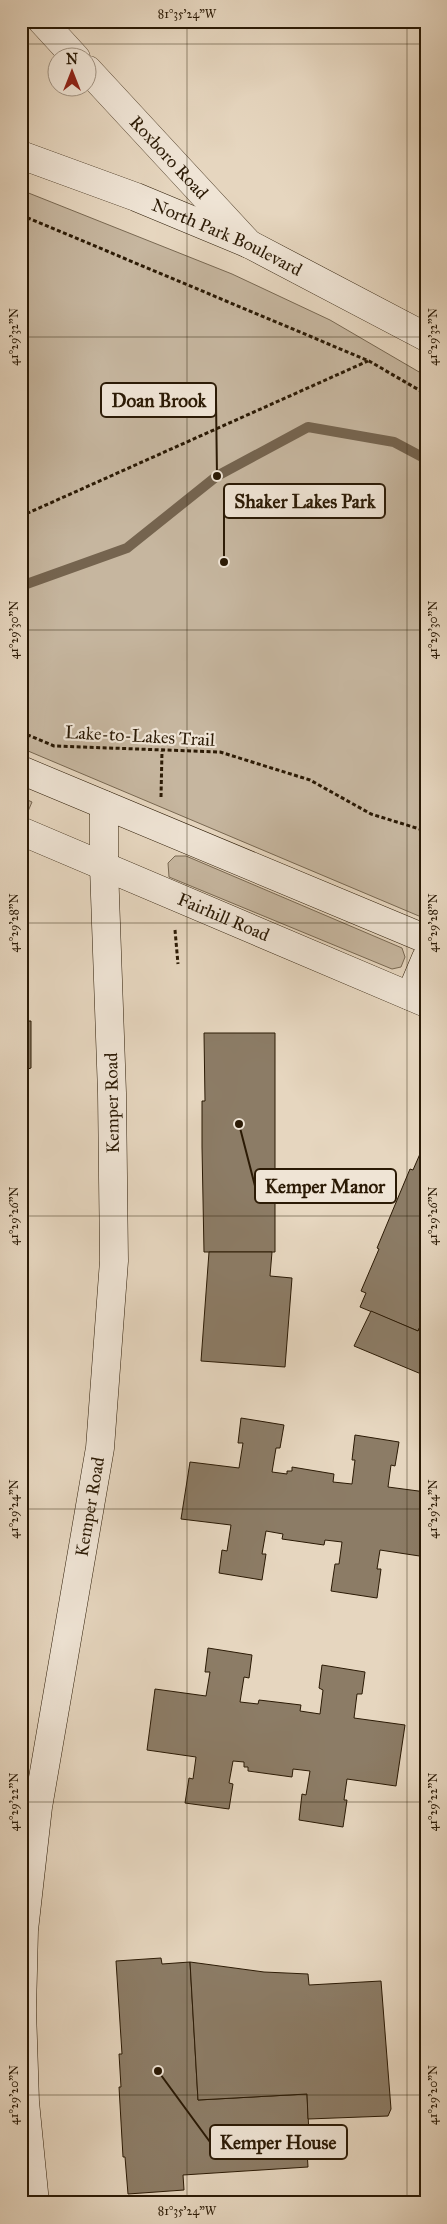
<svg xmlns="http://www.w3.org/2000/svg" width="447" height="2224" font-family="'IM FELL Great Primer',serif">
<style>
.green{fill:#c6b69f;stroke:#786852}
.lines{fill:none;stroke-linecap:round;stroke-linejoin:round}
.stream{stroke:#75644f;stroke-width:10}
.building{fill:#8c7c66;stroke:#2b1a05}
.street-casing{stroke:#5a4934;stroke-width:29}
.secondary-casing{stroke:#2b1a05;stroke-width:29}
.path{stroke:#2b1a05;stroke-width:3;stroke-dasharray:4 2.5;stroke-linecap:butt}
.street{stroke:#efe4d5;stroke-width:28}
.secondary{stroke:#efe4d5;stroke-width:28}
.ticks{fill:none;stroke:#2b1a05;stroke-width:1;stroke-opacity:0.45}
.labels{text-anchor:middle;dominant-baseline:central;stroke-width:4.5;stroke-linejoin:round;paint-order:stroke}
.street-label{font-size:18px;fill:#2b1a05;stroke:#efe4d5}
.leader{fill:none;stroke:#2b1a05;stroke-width:2}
.callout-dot{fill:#2b1a05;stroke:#efe4d5;stroke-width:2}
.callout{fill:#efe4d5;stroke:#2b1a05;stroke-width:2}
.callout-label{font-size:19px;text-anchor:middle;font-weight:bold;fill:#2b1a05}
.neatline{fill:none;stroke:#2b1a05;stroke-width:2}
.ticks-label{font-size:12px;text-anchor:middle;fill:#2b1a05}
</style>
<rect width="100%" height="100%" fill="#e6d6bf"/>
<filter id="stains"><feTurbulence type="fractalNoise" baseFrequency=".004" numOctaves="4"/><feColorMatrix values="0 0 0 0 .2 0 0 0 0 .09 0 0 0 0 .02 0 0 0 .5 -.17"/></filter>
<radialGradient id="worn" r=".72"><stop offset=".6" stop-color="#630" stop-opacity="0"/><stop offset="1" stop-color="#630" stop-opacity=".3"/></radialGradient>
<g class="green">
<path d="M21 190 232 274 330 320 426 376V919L21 748Z"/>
<path d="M21 797 32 802 26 816 21 814Z"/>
<path d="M175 856H186L402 948 405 957 401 967 392 969 169 877 168 863Z"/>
</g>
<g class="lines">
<path class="stream" d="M21 586 127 548 217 476 308 427 394 442 426 459"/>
</g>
<g class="building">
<path d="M21 1003H28V1021H31V1068L28 1069V1087H21Z"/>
<path d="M204 1033H275V1252H204L202 1147V1101H205Z"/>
<path d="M426 1140V1314L418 1331 360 1307 366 1293 361 1291 379 1249 377 1248 410 1169 413 1170Z"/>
<path d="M209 1252H272L270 1276 292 1278 285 1367 201 1361Z"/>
<path d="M371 1311 418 1331 426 1314V1376L354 1346Z"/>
<path d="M241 1418 284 1425 280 1448H276L272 1472 287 1474V1471H292V1467L334 1474 333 1482 352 1484 355 1460H352L355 1435 399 1442 395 1466 391 1465 388 1487 426 1492V1557L380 1550 377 1569H381L377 1598 331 1591 335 1564H339L342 1542 325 1540 324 1545 282 1539 283 1534 266 1531 262 1554H266L262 1580 219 1573 222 1550 227 1551 231 1525 181 1519 190 1462 239 1468 243 1443H238Z"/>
<path d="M208 1648 252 1655 249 1678 244 1677 240 1702 258 1704 259 1700 301 1705 300 1711 320 1714 323 1690 319 1688 322 1665 365 1672 362 1694H357L354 1718 405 1725 396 1786 347 1779 344 1800H347L343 1827 299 1820 302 1794 306 1795 310 1771 293 1769 292 1777 248 1771V1767H244V1762L233 1761 229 1783 233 1784 229 1809 185 1803 189 1778 193 1779 196 1757 147 1750 155 1689 206 1696 210 1672H205Z"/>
<path d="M161 1958 162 1964 190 1962 198 2100 307 2094 309 2134 306 2135 308 2167 183 2175 184 2190 128 2194 125 2157H123L119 2087H121L119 2054H122L116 1961Z"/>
<path d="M190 1962 264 1972 308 1974 309 1985 381 1981 391 2109 388 2116 308 2119 307 2094 198 2100Z"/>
</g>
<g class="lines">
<g class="street-casing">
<g id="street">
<path d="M42 21 76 58"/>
<path id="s1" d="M88 70 249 244"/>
</g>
</g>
<g class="secondary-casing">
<g id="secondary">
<path id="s2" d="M21 155 136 197 249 244 426 337"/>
<path d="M21 770 426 939"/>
<path id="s3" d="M21 831 426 1003"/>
<path d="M410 996 426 958"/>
<path id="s4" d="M35 2203 25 2102 22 2010 24 1930 38 1807 100 1448 114 1261 112 1093 104 867V805"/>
</g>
</g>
<g class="path">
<path d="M21 215 369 361 426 394"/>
<path d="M21 509 28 513 368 361"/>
<path d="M21 732 54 746 220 752 310 780 371 814 426 831"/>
<path d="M161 797 162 751"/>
<path d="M175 930 178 964"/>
</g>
<use href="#street" class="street"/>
<use href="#secondary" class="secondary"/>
</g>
<path class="ticks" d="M187 21V2203M407 21V2203M21 44H426M21 337H426M21 630H426M21 923H426M21 1216H426M21 1509H426M21 1802H426M21 2095H426"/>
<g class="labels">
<g class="street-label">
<text stroke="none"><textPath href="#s1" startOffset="119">Roxboro Road</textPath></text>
<text stroke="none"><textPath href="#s2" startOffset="222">North Park Boulevard</textPath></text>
<text transform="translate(140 736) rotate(3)">Lake-to-Lakes Trail</text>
<text stroke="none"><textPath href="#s3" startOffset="220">Fairhill Road</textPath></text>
<text transform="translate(112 1103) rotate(-91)">Kemper Road</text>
<text stroke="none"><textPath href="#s4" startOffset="702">Kemper Road</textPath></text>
</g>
</g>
<path class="leader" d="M217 476L216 400M224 562L224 501M239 1124L255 1186M158 2071L210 2142"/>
<g class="callout-dot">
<circle cx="217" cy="476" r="5"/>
<circle cx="224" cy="562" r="5"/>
<circle cx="239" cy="1124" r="5"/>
<circle cx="158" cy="2071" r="5"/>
</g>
<g class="callout">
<rect x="101" y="383" width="115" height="34" rx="5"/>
<rect x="224" y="484" width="161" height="34" rx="5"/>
<rect x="255" y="1169" width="141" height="34" rx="5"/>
<rect x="210" y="2125" width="137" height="34" rx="5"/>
</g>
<g class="callout-label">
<text x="159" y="407">Doan Brook</text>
<text x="305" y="508">Shaker Lakes Park</text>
<text x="325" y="1193">Kemper Manor</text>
<text x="278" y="2149">Kemper House</text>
</g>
<rect width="447" height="2224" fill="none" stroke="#e6d6bf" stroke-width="55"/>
<g transform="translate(72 72)"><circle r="24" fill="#efe4d5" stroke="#a19382"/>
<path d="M0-4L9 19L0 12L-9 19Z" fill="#8f2418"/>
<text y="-8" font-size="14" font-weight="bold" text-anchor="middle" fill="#2b1a05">N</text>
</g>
<rect x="28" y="28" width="392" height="2168" class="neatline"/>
<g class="ticks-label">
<text x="187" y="18">81°35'24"W</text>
<text transform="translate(14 337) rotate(-90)" y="4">41°29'32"N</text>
<text transform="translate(433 337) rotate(-90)" y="4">41°29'32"N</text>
<text transform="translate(14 630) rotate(-90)" y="4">41°29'30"N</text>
<text transform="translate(433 630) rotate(-90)" y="4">41°29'30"N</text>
<text transform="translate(14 923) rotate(-90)" y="4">41°29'28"N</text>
<text transform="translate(433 923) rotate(-90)" y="4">41°29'28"N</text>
<text transform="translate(14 1216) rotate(-90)" y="4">41°29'26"N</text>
<text transform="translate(433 1216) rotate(-90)" y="4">41°29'26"N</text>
<text transform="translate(14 1509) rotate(-90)" y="4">41°29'24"N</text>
<text transform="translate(433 1509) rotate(-90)" y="4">41°29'24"N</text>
<text transform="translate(14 1802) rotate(-90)" y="4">41°29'22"N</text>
<text transform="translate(433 1802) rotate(-90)" y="4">41°29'22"N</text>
<text transform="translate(14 2095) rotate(-90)" y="4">41°29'20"N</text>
<text transform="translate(433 2095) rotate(-90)" y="4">41°29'20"N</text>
<text x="187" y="2215">81°35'24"W</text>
</g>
<rect width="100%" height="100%" filter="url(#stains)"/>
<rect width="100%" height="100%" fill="url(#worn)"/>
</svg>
